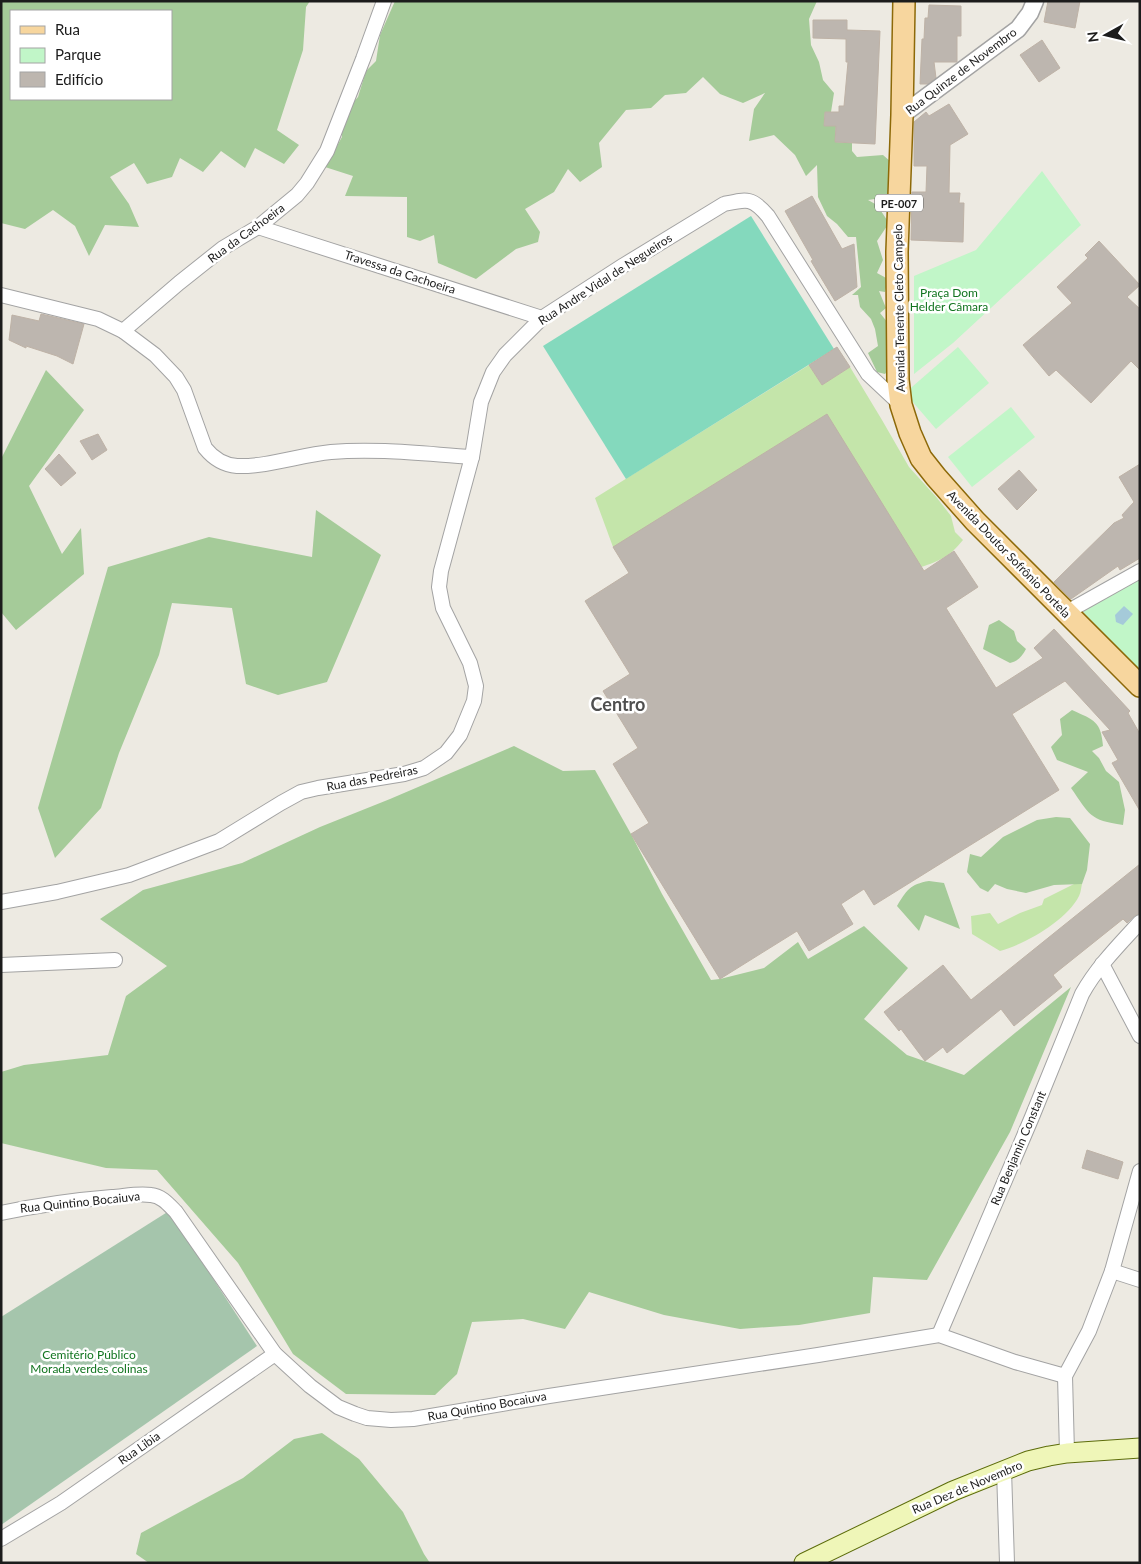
<svg xmlns="http://www.w3.org/2000/svg" width="1141" height="1564" font-family="Lato,sans-serif">
<style>
.grass{fill:#c4e5aa}
.forest{fill:#a5cb99;fill-rule:evenodd}
.cemetery{fill:#a5c5ac}
.park{fill:#c1f6c8}
.pitch{fill:#84d9bd}
.water{fill:#a5cad9}
.building{fill:#bdb6af;stroke:#beb2a6}
.lines{fill:none;stroke-linecap:round;stroke-linejoin:round}
.minor-casing{stroke:#a3a3a3;stroke-width:16}
.tertiary-casing{stroke:#a3a3a3;stroke-width:19}
.secondary-casing{stroke:#5c6c0a;stroke-width:21}
.primary-casing{stroke:#8d6908;stroke-width:24}
.minor{stroke:#fff;stroke-width:14}
.tertiary{stroke:#fff;stroke-width:16}
.secondary{stroke:#eff6b8;stroke-width:19}
.primary{stroke:#f7d69e;stroke-width:21}
.labels{text-anchor:middle;dominant-baseline:central;stroke-width:5;stroke-linejoin:round;paint-order:stroke}
.shield{fill:#fff;stroke:#606060;stroke-width:1}
.shield-label{font-size:11px;font-weight:bold;fill:#1c1c1c}
.street-label{font-size:12px;fill:#1c1c1c;stroke:#fff}
.park-label{font-size:12px;fill:#11741f;stroke:#fff}
.district-label{font-size:18px;font-weight:bold;fill:#4f4f4f;stroke:#fff}
</style>
<rect width="100%" height="100%" fill="#edeae2"/>
<g class="grass">
<path d="M809 365 822 385 850 367 882 420 909 467 937 498 951 516 955 532 963 540C950 556 940 561 921 567L613 547 595 498Z"/>
<path d="M1074 884H1082C1081 888 1081 892 1079 896 1067 920 1026 944 1000 951L972 934 971 916 990 913 998 924 1020 913 1042 905 1044 899Z"/>
</g>
<g class="forest">
<path d="M1 1H310L306 7 303 50 277 130 299 145 284 164 255 148 245 168 221 151 203 172 180 158 172 177 147 184 134 163 110 177 129 204 139 227 105 225 89 256 75 226 53 210 25 229 1 223ZM171 11V99H11V11Z"/>
<path d="M395 1H817L809 19 811 45 819 62 823 80 834 93 831 112H825L824 125 836 126 835 142 852 143V151L857 157 883 155 891 162 888 197 868 200 877 205 889 223 877 241 883 260 877 273 888 279 885 292 879 291 886 308 880 313 888 323V370L885 374 877 372 868 353 878 346 875 329 871 319 860 307 858 295H852L861 287 856 237H848L837 224 827 216 818 197 817 165 806 176 795 155 774 135 749 141 754 109 765 93 743 103 720 94 703 77 686 93 665 95 651 108 626 110 599 143 602 167 580 182 568 169 554 192 525 209 540 232 538 242 516 249 476 279 438 263 434 235 420 241 407 237V197L345 196 353 176 325 167 342 137 341 116 358 97 366 71 376 61 380 35Z"/>
<path d="M46 370 84 410 29 486 62 554 81 528 84 574 16 630 1 612V459Z"/>
<path d="M316 510 381 555 327 682 278 695 246 684 232 608 172 603 159 655 119 753 101 808 55 858 38 808 108 567 209 537 312 557Z"/>
<path d="M999 620 1014 631 1017 641 1026 649C1022 656 1019 661 1010 663L983 649 989 625Z"/>
<path d="M1072 710C1094 720 1101 721 1103 746L1092 751 1099 758 1106 771 1119 782 1125 810 1123 825C1089 820 1090 815 1071 788L1088 772 1057 760 1051 747 1062 735 1060 719Z"/>
<path d="M514 746 563 771 595 770 631 834 662 894 711 980 720 979 764 968 798 942 808 959 864 926 908 968 864 1019 907 1055 964 1075 1071 987 1010 1132 927 1280 873 1277 870 1313 799 1325 740 1329 664 1315 589 1292 565 1329 523 1319 472 1322 457 1374 435 1395 346 1394 293 1354 238 1263 157 1170 106 1168 1 1143V1072L24 1065 108 1055 126 996 167 966 100 919 143 890 242 863 320 827 390 799Z"/>
<path d="M1056 817 1070 818 1090 844 1087 870 1082 884 1054 885 1026 893 1007 889 995 884 988 892 980 888 967 872 970 854 981 857 1003 837 1037 820Z"/>
<path d="M929 881 944 883 960 929 925 915 919 931 897 906C906 891 910 884 929 881Z"/>
<path d="M322 1433 359 1459 403 1512 424 1554 430 1563H149L136 1554 141 1533 243 1478 294 1439Z"/>
</g>
<path class="cemetery" d="M169 1211 257 1346 1 1525V1317Z"/>
<g class="park">
<path d="M1042 171 1081 225 953 343 914 374V276L976 250Z"/>
<path d="M958 347 989 383 936 429 905 393Z"/>
<path d="M1011 407 1035 437 972 487 948 457Z"/>
<path d="M1140 577V671L1083 612Z"/>
</g>
<path class="pitch" d="M751 216 834 349 626 479 543 346Z"/>
<path class="water" d="M1124 606 1133 614 1123 625 1116 622 1115 615Z"/>
<g class="building">
<path d="M1048 1H1080L1075 28 1044 22Z"/>
<path d="M929 5 961 6V36H957V62H934L936 78 928 84H920L922 39H924L925 18H928Z"/>
<path d="M813 20H847V30L880 31 875 144 835 142 836 126H824L825 112H839V106H844L848 62H846V39L813 38Z"/>
<path d="M1042 40 1060 68 1039 82 1020 55Z"/>
<path d="M949 104 968 134 950 145 949 193H960L959 203H964L963 242 911 240 912 192H926L927 166H914V122L926 112 929 116Z"/>
<path d="M812 196 842 249 854 244 857 287 835 301 811 261 813 260 785 211Z"/>
<path d="M1099 241 1140 285 1127 297 1140 309V370L1131 361 1091 403 1056 370 1049 376 1023 345 1072 303 1057 287 1088 258 1085 255Z"/>
<path d="M41 314 84 324 73 364 57 356 26 346V348L9 340 12 315 39 321Z"/>
<path d="M837 347 850 367 822 385 809 365Z"/>
<path d="M827 414 924 571 954 551 978 587 946 608 996 688 1043 658 1034 648 1054 629 1130 711 1128 713 1140 734V811L1112 763 1118 760 1102 732 1110 730 1065 681 1012 714 1059 790 874 905 864 889 841 904 853 924 809 951 797 931 720 979 631 834 649 823 613 764 638 748 603 691 630 674 585 601 629 573 613 547Z"/>
<path d="M98 434 107 450 92 460 80 441Z"/>
<path d="M59 454 76 473 61 486 45 469Z"/>
<path d="M1140 464V558L1120 570 1118 566 1071 599 1054 582 1114 523 1124 518 1122 515 1134 502 1119 477Z"/>
<path d="M1019 470 1037 490 1017 510 998 489Z"/>
<path d="M1140 864V913L1134 916 1127 923 1123 919 1053 975 1062 987 1014 1026 1001 1009 947 1053 943 1047 925 1061 901 1029 899 1031 884 1012 943 965 971 1000Z"/>
<path d="M1087 1150 1123 1162 1118 1179 1082 1168Z"/>
</g>
<g class="lines">
<g class="minor-casing">
<g id="minor">
<path d="M258 227 542 318"/>
<path d="M1 295 98 319 123 331 155 355 176 377 184 390 205 448C213 458 224 465 237 466 268 467 300 455 331 452 377 448 425 454 472 457"/>
<path d="M123 331 179 283 223 248 258 227 297 195 307 183 327 151 363 59 384 1"/>
<path d="M1065 613 1140 571"/>
<path d="M1 902 57 892 129 875 219 841 281 803 301 792 318 788 404 774 424 768 446 753 460 735 474 701 476 686 470 663 443 608 439 587 441 571 472 457 481 402 493 372 505 355 542 318 624 265 724 204C747 199 752 197 768 216L868 374 901 405"/>
<path d="M1102 964 1140 1036"/>
<path d="M1 965 115 960"/>
<path d="M1 1213C39 1205 74 1200 112 1197 125 1196 139 1193 151 1195 162 1196 169 1205 176 1212L275 1354 310 1386 338 1407 355 1414 367 1418 391 1420 413 1419 549 1396 818 1355 939 1335 1015 1362 1065 1376"/>
<path d="M1112 1271 1140 1280"/>
<path d="M939 1335 1032 1117 1082 994C1097 967 1119 945 1140 922"/>
<path d="M1067 1453 1065 1376 1089 1331 1112 1271 1140 1171"/>
<path d="M1004 1470 1007 1563"/>
<path d="M1 1539 61 1503 275 1354"/>
</g>
</g>
<g class="tertiary-casing">
<path id="tertiary" d="M902 115 1018 29 1030 13 1035 1"/>
</g>
<g class="secondary-casing">
<path id="secondary" d="M804 1563 953 1491 1028 1461 1049 1456 1067 1453 1140 1448"/>
</g>
<g class="primary-casing">
<path id="primary" d="M904 1 902 115 897 252 898 380 901 405 910 433 921 458 936 477 975 521 1140 686"/>
</g>
<use href="#minor" class="minor"/>
<use href="#tertiary" class="tertiary"/>
<use href="#secondary" class="secondary"/>
<use href="#primary" class="primary"/>
</g>
<g class="labels">
<rect class="shield" x="875" y="194.5" width="48" height="17" rx="4"/>
<g class="shield-label">
<text x="899" y="203">PE-007</text>
</g>
<g class="street-label">
<text transform="translate(961 71) rotate(-37)">Rua Quinze de Novembro</text>
<text transform="translate(246 233) rotate(-36)">Rua da Cachoeira</text>
<text transform="translate(400 272) rotate(18)">Travessa da Cachoeira</text>
<text transform="translate(605 279) rotate(-33)">Rua Andre Vidal de Negueiros</text>
<text transform="translate(899 308) rotate(-91)">Avenida Tenente Cleto Campelo</text>
<text transform="translate(1009 554) rotate(46)">Avenida Doutor Sofrônio Portela</text>
<text transform="translate(372 778) rotate(-11)">Rua das Pedreiras</text>
<text transform="translate(1018 1148) rotate(-67)">Rua Benjamin Constant</text>
<text transform="translate(80 1202) rotate(-6)">Rua Quintino Bocaiuva</text>
<text transform="translate(487 1406) rotate(-10)">Rua Quintino Bocaiuva</text>
<text transform="translate(139 1448) rotate(-35)">Rua Libia</text>
<text transform="translate(967 1487) rotate(-23)">Rua Dez de Novembro</text>
</g>
<g class="park-label">
<text x="949" y="292">Praça Dom<tspan x="949" dy="14">Helder Câmara</tspan></text>
<text x="89" y="1354">Cemitério Público<tspan x="89" dy="14">Morada verdes colinas</tspan></text>
</g>
<g class="district-label">
<text x="618" y="704">Centro</text>
</g>
</g>
<rect width="1141" height="1564" fill="none" stroke="#1c1c1c" stroke-width="5"/>
<rect x="10" y="10" width="162" height="90" fill="#ffffff" stroke="#a4a4a4"/>
<rect x="20" y="26" width="25" height="8" fill="#f7d69e" stroke="#a4a4a4"/>
<text x="55" y="35" font-size="15" fill="#1c1c1c">Rua</text>
<rect x="20" y="48" width="25" height="15" fill="#c1f6c8" stroke="#a4a4a4"/>
<text x="55" y="60" font-size="15" fill="#1c1c1c">Parque</text>
<rect x="20" y="72" width="25" height="15" fill="#bdb6af" stroke="#a4a4a4"/>
<text x="55" y="85" font-size="15" fill="#1c1c1c">Edifício</text>
<g transform="translate(1106 35) rotate(262)" stroke="#ffffff" stroke-width="4" paint-order="stroke">
<path d="M0-4L9 19L0 12L-9 19Z" fill="#1c1c1c"/>
<text y="-8" font-size="14" font-weight="bold" text-anchor="middle" fill="#1c1c1c">N</text>
</g>
</svg>
